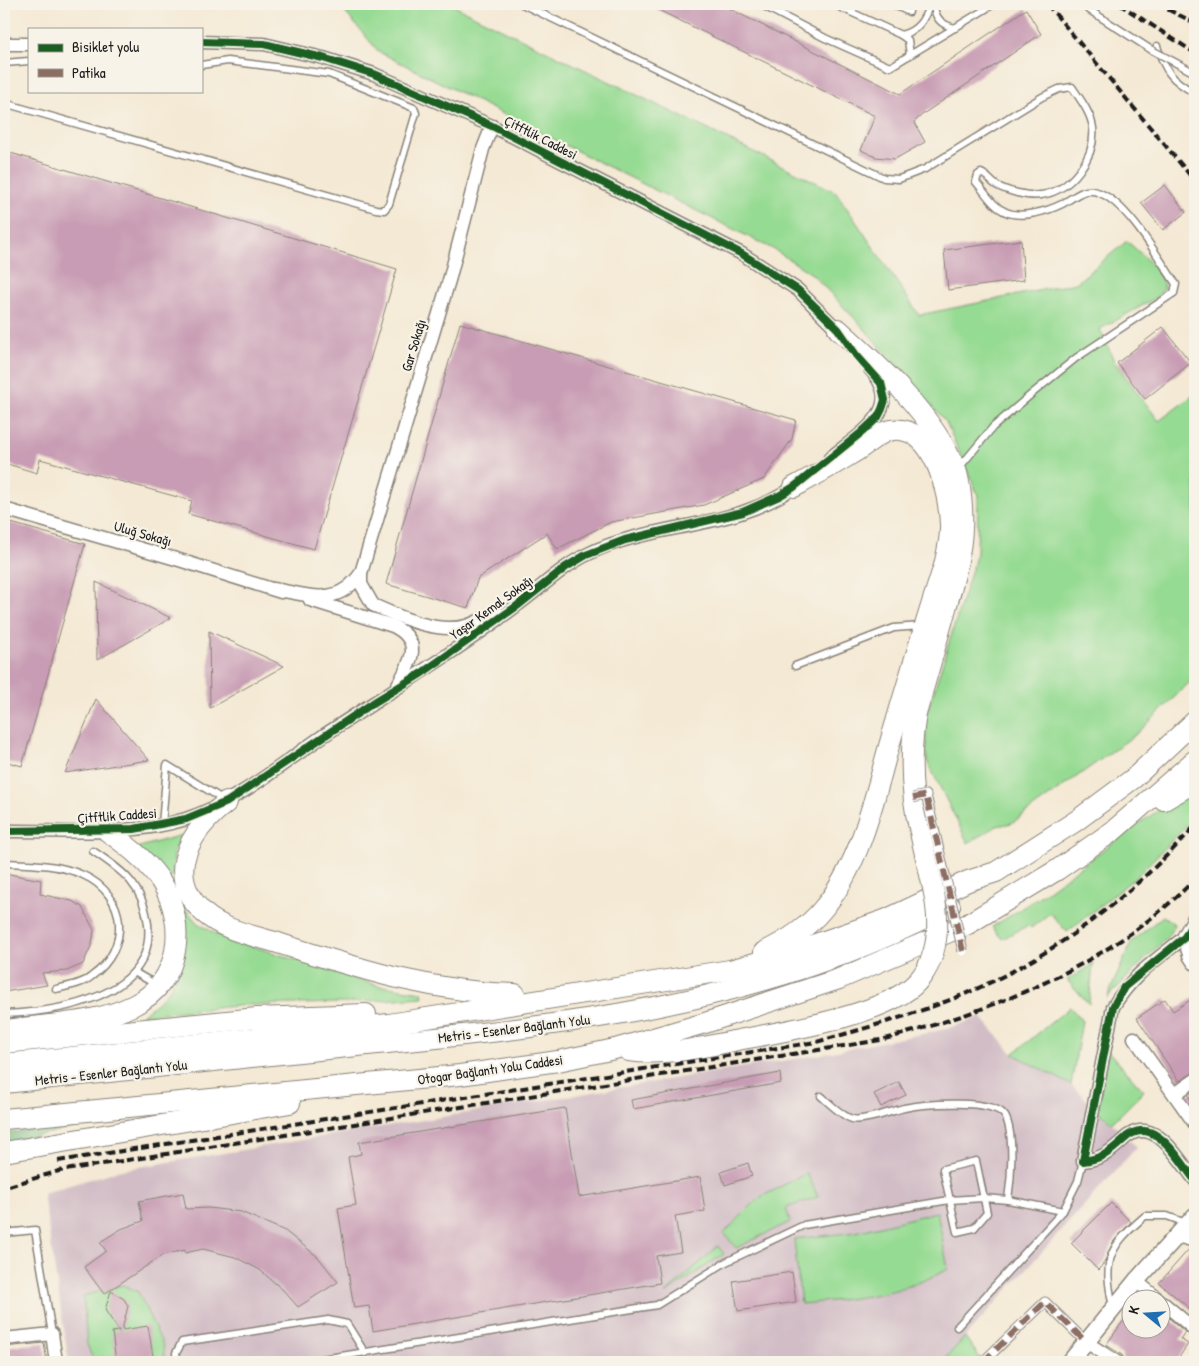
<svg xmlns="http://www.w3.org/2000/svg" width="1199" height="1366" font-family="'Patrick Hand',sans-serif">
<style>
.industrial{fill:#d2bdc6}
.green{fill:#96db93;stroke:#597c58}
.forest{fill:#78bb7d;stroke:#4a6c4c}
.building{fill:#c89cb4}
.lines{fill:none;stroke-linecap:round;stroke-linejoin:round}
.service-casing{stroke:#888278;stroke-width:9}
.pedestrian-casing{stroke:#888278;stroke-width:11}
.minor-casing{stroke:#888278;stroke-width:15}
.tertiary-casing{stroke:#888278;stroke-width:18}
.secondary-casing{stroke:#888278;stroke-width:19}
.trunk-casing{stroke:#888278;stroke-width:22}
.service{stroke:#fff;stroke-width:6}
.pedestrian{stroke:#fff;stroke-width:9}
.minor{stroke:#fff;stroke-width:12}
.tertiary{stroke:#fff;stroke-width:15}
.secondary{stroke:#fff;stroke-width:16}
.trunk{stroke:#fff;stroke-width:20}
.rail{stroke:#1c1c1c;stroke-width:4;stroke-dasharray:8 4;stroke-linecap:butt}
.service-bridge-casing{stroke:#888278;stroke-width:9;stroke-linecap:butt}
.pedestrian-bridge-casing{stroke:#888278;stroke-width:11;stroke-linecap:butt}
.trunk-bridge-casing{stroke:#888278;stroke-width:22;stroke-linecap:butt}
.service-bridge{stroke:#fff;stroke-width:6}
.pedestrian-bridge{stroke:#fff;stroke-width:9}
.trunk-bridge{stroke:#fff;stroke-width:20}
.quiet{stroke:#8d6e63;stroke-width:6;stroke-dasharray:12 6;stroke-linecap:butt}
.cycleway-casing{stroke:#f7f3e8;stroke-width:11}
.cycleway{stroke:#1b5e20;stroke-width:8}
.labels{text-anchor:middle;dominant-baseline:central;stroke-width:4.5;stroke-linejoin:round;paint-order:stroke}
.street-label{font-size:14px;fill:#1c1c1c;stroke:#f7f3e8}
</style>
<rect width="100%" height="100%" fill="#f7f3e8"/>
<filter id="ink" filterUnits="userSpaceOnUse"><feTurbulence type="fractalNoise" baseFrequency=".02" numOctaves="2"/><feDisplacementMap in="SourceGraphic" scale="10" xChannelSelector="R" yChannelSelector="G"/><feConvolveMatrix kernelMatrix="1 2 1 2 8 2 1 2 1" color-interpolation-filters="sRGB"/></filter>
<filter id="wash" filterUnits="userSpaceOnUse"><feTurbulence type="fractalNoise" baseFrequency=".0096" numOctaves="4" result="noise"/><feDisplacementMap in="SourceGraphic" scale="20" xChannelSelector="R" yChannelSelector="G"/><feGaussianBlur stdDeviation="1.12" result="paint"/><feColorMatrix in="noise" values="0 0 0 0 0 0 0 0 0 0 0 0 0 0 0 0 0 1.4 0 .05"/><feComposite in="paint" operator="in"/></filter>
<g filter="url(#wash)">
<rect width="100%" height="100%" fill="#f4e9d4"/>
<path class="industrial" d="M981 1017 1013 1054 1071 1085 1137 1147 942 1362H69L43 1193 121 1170 818 1055 946 1029Z"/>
<g class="green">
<path d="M338 4H450L836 192 919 315 1076 283 1127 241C1139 253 1163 270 1164 288L1156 298 1100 329 1115 363 1159 421 1195 394V677L1139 732 1012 823 997 826 968 843 927 761 925 719 977 553 978 495 946 422 860 324 812 274 773 249 379 52Z"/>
<path d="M1195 787V817L1136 877 1067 932 1050 913 1031 928 1029 925 1002 939 992 927C1063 885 1124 829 1195 787Z"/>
<path d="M182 835 174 853 173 875 166 880 136 848Z"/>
<path d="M184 907 197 923 220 936 376 985 422 992 423 997 344 1003 248 1005 141 1015C188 983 181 959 180 908Z"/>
<path d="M1163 916 1174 924 1171 933 1107 998 1132 941Z"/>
<path d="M1093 964 1089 1004 1067 980Z"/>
<path d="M1070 1007 1082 1021 1071 1085 1013 1054Z"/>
<path d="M1107 1050 1144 1091 1112 1123 1098 1111Z"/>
<path d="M807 1173 818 1197 786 1208 790 1222 736 1248 724 1233 759 1198Z"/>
<path d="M937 1212 948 1269C901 1295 853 1299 801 1304L794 1239 856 1232Z"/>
<path d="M718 1246 724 1254 665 1294Z"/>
<path d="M123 1285 138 1292 163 1345 165 1362H94L87 1344 83 1296Z"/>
<path d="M965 1337 983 1362H942Z"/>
</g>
<path class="forest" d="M90 1123V1124L4 1143V1133Z"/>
<g id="blocks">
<g class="building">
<path d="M646 4H720L900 94 1026 9 1041 34 923 114 914 122 925 142 895 159 876 157 861 150 875 116Z"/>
<path d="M4 151 397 269 314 549 188 514 192 501 40 459 37 473 4 463Z"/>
<path d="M1165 185 1186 212 1163 230 1141 203Z"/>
<path d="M1021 240 1024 280 948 290 944 250Z"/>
<path d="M460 323 796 420 792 439 764 479 704 505 611 522 557 549 547 533 478 578 468 608 386 584Z"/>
<path d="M1163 327 1191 363 1145 399 1117 363Z"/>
<path d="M4 521 85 544 22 766 4 761Z"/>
<path d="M96 582 171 618 97 660Z"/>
<path d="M209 631 284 666 210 708Z"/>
<path d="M96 699 149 760 65 773Z"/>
<path d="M4 873 41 880 40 894 72 901 82 907 94 930 92 944 83 964 67 971 42 973 47 985 4 992Z"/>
<path d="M1195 997V1072L1179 1081 1137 1018 1165 999 1173 1011Z"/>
<path d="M780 1073 781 1083 633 1109 631 1100Z"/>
<path d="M899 1082 906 1095 881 1107 874 1094Z"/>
<path d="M1195 1090V1106L1188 1095Z"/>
<path d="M565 1108 579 1197 700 1177 705 1211 675 1216 681 1252 656 1256 660 1283 373 1331 369 1306 354 1308 338 1208 356 1205 348 1157 361 1154 359 1142Z"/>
<path d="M748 1163 752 1176 725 1185 721 1172Z"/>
<path d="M183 1193 186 1209 209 1208 241 1212 285 1231 318 1257 338 1282 298 1307 283 1290 260 1270 235 1257 203 1249 185 1253V1250L163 1255 104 1294 84 1267 106 1251 100 1242 121 1229 143 1221 139 1201Z"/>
<path d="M1111 1203 1131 1222 1113 1242 1104 1263 1098 1270 1071 1243Z"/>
<path d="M1190 1248 1195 1249V1313L1159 1283Z"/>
<path d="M792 1272 796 1302 738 1311 733 1281Z"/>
<path d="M111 1291 124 1299 128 1306 122 1330 148 1326 154 1362H116L112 1332 119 1331 105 1310Z"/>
<path d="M1132 1309V1328H1162V1312L1185 1332 1180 1339 1188 1344 1176 1362H1125L1122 1355 1106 1345Z"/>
<path d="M44 1343 47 1362H4V1347Z"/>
</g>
</g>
</g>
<g filter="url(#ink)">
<use href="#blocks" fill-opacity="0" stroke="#888278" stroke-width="1"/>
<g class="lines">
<g class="service-casing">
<g id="service">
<path d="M522 4 884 178 899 179 925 169 1042 97 1059 89 1072 87C1080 99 1091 113 1093 128 1096 157 1071 191 1041 195 1028 197 1006 191 996 185 990 181 987 175 981 173L978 175 976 182C985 192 993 207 1006 212 1021 219 1048 211 1062 204 1075 197 1084 186 1100 193 1129 205 1158 258 1176 284L1174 293 1076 358 1034 392 993 427 959 468"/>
<path d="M760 4 825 38 890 67 994 4"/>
<path d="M833 4 901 35C918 31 924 20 930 4"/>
<path d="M892 4 909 12"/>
<path d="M934 4C934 17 941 25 955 28"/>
<path d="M901 35 908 40 910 55"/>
<path d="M1157 46C1165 71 1171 80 1195 93"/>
<path d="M4 63 29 61"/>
<path d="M4 103 376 209 384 210 389 204 416 113 414 108 329 74 228 61 201 65"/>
<path d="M795 666 894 628 921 626"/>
<path d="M4 820 12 831"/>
<path d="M162 825 167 765 224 800"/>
<path d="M4 863C31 864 58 864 83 875 128 895 131 948 92 976 83 984 68 986 56 989"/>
<path d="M134 972 155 984"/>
<path d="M4 1014C58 1012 156 997 148 924 143 885 123 871 93 851"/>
<path d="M821 1096C829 1103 842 1116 852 1119 863 1122 892 1111 904 1108 923 1104 994 1098 1005 1116 1015 1134 1011 1180 1008 1200"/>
<path d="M976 1161 987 1213 974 1228 957 1232 943 1169Z"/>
<path d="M4 1233 35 1230 52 1334"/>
<path d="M1113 1306C1102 1259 1110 1246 1145 1216H1167L1186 1223"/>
<path d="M957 1327 1063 1211 1078 1181 1083 1161"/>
<path d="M177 1362 176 1353 182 1342 328 1320 347 1324 365 1353"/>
<path d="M304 1362 657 1305 726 1262 804 1225 949 1200 984 1198 1008 1200 1063 1211"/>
</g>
</g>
<g class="pedestrian-casing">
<path id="pedestrian" d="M983 1362 1045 1302 1086 1342"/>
</g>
<g class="minor-casing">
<g id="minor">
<path d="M201 42 264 44 323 58 374 74 492 126 742 254 798 290 842 334"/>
<path d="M4 44H29"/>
<path d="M830 458C858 435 908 409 870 369"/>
<path d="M4 509 176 559 281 592"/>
<path d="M361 573V584L373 605C400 617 436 634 466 626 477 623 487 616 497 612"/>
<path d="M273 589C310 595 337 608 361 573L450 277 483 149 492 126"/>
<path d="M310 600 393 626C425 642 410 663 396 688"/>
<path d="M4 831C64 830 128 837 186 819 237 802 279 766 323 736 388 693 454 653 516 606 540 589 561 567 588 554 654 521 739 531 799 483"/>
<path d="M1185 937C1156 960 1132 975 1113 1007L1083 1161C1102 1159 1110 1152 1123 1140 1153 1111 1178 1159 1195 1180"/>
<path d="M1134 1038 1195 1124"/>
<path d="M1175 1094 1195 1080"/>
<path d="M1177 1236 1195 1241"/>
<path d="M1136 1281 1157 1298"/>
<path d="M1162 1302 1195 1330"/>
<path d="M4 1339 52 1334 56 1362"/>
<path d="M1086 1342 1117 1362"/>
</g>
</g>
<g class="tertiary-casing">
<path id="tertiary" d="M1195 919 1185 937 1191 956 1195 962"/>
</g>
<g class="secondary-casing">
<path id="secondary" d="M1070 1362 1136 1281 1195 1216"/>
</g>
<g class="trunk-casing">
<g id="trunk">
<path d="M838 329C883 369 932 414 956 470 959 478 960 488 961 496 967 544 952 585 940 630 932 658 924 686 916 714 909 755 910 792 920 832"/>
<path d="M1164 800 1195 782"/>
<path d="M227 802C191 830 162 874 204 913 224 931 256 936 281 944 361 969 430 992 515 994"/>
<path d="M764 952C785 942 807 928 822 910 862 863 874 797 891 739 908 681 925 623 944 566 947 552 951 538 950 524 949 494 934 424 892 430 878 432 866 446 853 453 834 465 814 476 794 487"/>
<path d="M7 1030C48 1024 97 1024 134 1005 181 982 187 925 162 883 149 862 127 845 107 831"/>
<path d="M4 1043 257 1018 366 1014"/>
<path d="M629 1051C663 1056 699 1048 733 1041"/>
<path d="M4 1064 389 1024 730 970 793 952 885 920 968 881 996 872 1076 821 1134 778 1195 721"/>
<path d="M4 1083C125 1070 246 1057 367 1045 539 1028 705 1011 866 945 895 933 923 921 950 906"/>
<path d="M4 1119 460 1075 558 1061 615 1049 705 1023 839 979 968 924 1057 870 1113 831 1195 760"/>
<path d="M4 1152 290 1103"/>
</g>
</g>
<use href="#service" class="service"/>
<use href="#pedestrian" class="pedestrian"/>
<use href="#minor" class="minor"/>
<use href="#tertiary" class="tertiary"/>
<use href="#secondary" class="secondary"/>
<use href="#trunk" class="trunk"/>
<g class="rail">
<path d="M1047 4 1195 181"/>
<path d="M1119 4 1195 53"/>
<path d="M1157 4 1195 23"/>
<path d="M1180 4 1195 11"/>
<path d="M58 1161 816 1042C882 1024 949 1005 1009 973 1081 935 1141 885 1195 826"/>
<path d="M9 1186 59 1171 881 1040C995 1010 1111 965 1195 879"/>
</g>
<g class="service-bridge-casing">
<path id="service-bridge" d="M1080 4 1150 49 1195 73"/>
</g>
<g class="pedestrian-bridge-casing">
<path id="pedestrian-bridge" d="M913 798 926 795 963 951"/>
</g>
<g class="trunk-bridge-casing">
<path id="trunk-bridge" d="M733 1041C779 1032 886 1016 917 982 930 968 936 948 937 930 939 900 926 862 920 832"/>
</g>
<use href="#service-bridge" class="service-bridge"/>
<use href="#pedestrian-bridge" class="pedestrian-bridge"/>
<use href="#trunk-bridge" class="trunk-bridge"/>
<g class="quiet">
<path d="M913 798 926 795 963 951"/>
<path d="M983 1362 1045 1302 1086 1342"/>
</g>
<g class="cycleway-casing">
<g id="cycleway">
<path d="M4 831 134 829 186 819 227 802 373 703 422 673 517 606 566 567 586 555 625 540 743 512 779 496 794 487 862 432 878 417 882 409 885 400 881 383 856 355 838 329 798 290 742 254 492 126 374 74 323 58 264 44 201 42"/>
<path d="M1195 919 1185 937 1124 987 1113 1007 1083 1161C1102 1159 1110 1152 1123 1140 1153 1111 1178 1159 1195 1180"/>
</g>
</g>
<use href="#cycleway" class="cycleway"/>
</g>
</g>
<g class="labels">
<g class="street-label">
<text transform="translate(541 137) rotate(27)">Çitftlik Caddesi</text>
<text transform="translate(413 345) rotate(-73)">Gar Sokağı</text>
<text transform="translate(143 533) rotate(16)">Uluğ Sokağı</text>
<text transform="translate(491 607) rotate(-36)">Yaşar Kemal Sokağı</text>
<text transform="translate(117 815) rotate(-4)">Çitftlik Caddesi</text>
<text transform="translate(514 1028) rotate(-7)">Metris - Esenler Bağlantı Yolu</text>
<text transform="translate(490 1069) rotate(-8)">Otogar Bağlantı Yolu Caddesi</text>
<text transform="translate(111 1072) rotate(-6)">Metris - Esenler Bağlantı Yolu</text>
</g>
</g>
<rect width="1199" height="1366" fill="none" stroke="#f7f3e8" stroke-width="20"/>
<rect x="28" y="28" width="175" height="65" fill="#f7f3e8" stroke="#9f9d96"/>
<rect x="38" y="44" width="25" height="8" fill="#1b5e20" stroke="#9f9d96"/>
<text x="72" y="52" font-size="15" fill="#1c1c1c">Bisiklet yolu</text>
<rect x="38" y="69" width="25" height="8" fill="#8d6e63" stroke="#9f9d96"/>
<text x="72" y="78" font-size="15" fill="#1c1c1c">Patika</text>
<g transform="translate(1146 1314) rotate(288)"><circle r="24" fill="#f7f3e8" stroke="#9f9d96"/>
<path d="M0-4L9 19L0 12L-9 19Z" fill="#1f6fb2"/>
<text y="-8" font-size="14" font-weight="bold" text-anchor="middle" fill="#1c1c1c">K</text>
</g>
</svg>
